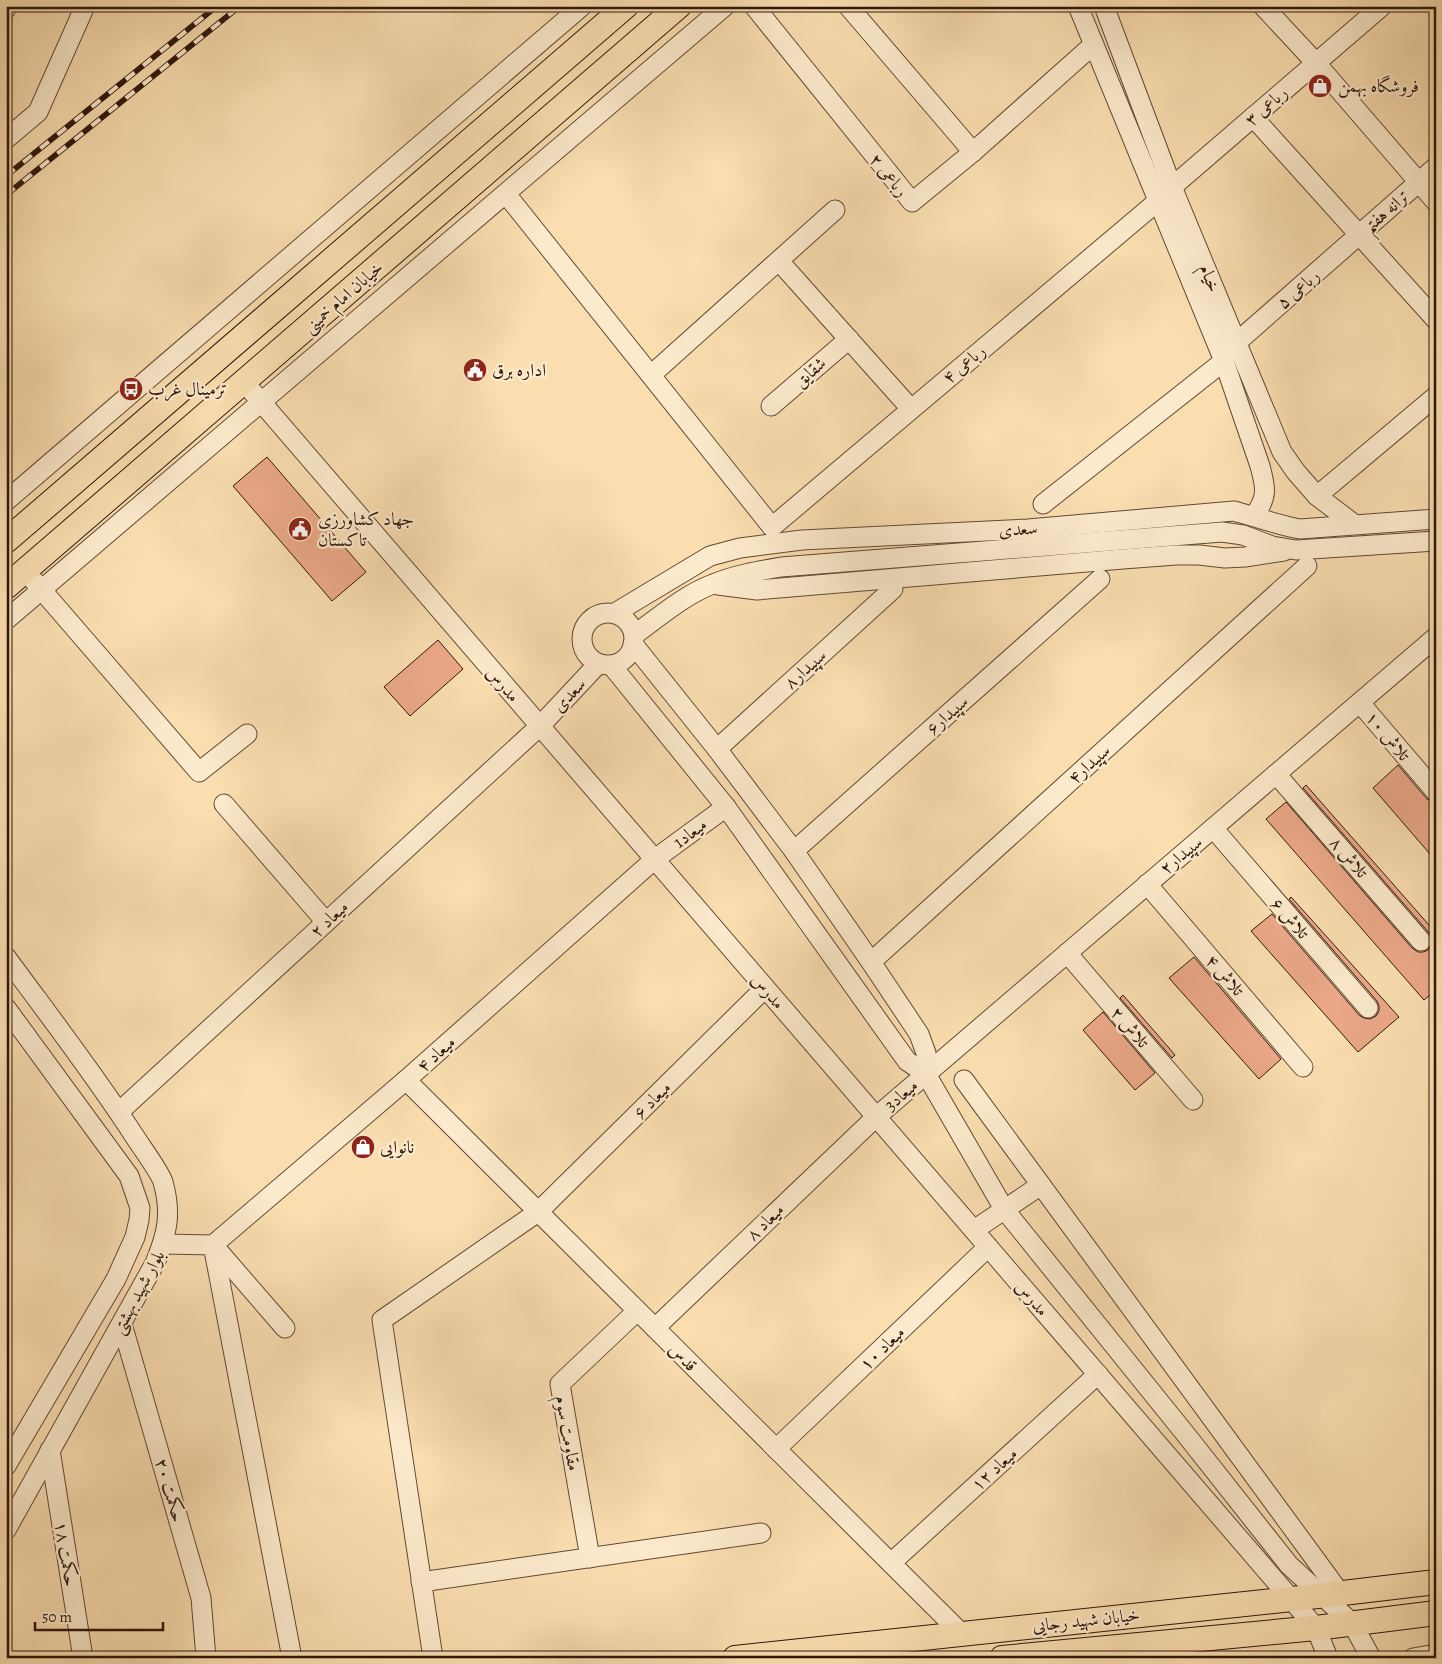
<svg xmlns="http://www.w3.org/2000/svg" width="1442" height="1664" font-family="Alegreya,Amiri,serif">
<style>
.building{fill:#eca989;stroke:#2e170e}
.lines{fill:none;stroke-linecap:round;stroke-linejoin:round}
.minor-casing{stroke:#614936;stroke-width:21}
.major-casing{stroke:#2e170e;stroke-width:26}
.minor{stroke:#fceacc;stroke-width:19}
.major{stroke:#fadeb0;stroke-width:24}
.rail-casing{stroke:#2e170e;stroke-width:5.5}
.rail{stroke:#fceacc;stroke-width:4;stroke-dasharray:11;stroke-linecap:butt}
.labels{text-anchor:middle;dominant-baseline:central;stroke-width:4.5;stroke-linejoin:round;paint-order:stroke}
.poi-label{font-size:18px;fill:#2e170e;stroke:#fceacc;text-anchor:start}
.street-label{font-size:18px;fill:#2e170e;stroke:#fceacc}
</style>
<rect width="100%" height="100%" fill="#fadeb0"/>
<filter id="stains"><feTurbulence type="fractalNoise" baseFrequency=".004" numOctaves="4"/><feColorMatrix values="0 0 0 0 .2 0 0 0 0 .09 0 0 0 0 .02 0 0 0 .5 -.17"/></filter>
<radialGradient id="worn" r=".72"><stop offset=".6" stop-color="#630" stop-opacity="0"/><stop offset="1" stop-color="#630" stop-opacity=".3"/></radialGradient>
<g class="building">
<path d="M267 457 366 572 332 601 233 486Z"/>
<path d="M438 640 463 669 410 716 384 687Z"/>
<path d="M1398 765 1427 799 1436 803V861L1373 788Z"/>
<path d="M1306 785 1436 933V990L1424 1000 1266 819 1286 802 1412 948 1418 952H1423L1428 950 1432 944V938L1430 934 1303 788Z"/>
<path d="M1291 897 1399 1017 1358 1052 1251 931 1272 914 1359 1015 1364 1018 1370 1019 1376 1016 1379 1011V1006L1377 1001 1289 899Z"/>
<path d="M1194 957 1281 1059 1259 1079 1169 978Z"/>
<path d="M1123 995 1175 1055 1172 1058 1120 998Z"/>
<path d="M1103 1012 1155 1073 1135 1090 1083 1030Z"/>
</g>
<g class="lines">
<g class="minor-casing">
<g id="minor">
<path d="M754 6 912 202 973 152 1093 45"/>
<path d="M848 6 973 152"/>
<path d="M1078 6 1224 361 1260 466C1266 488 1268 497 1254 516"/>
<path d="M1104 6 1172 187 1282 452 1296 472 1317 496 1354 524"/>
<path d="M1263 6 1316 63 1436 202"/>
<path d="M6 9 7 6"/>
<path d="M1253 117 1436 320"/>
<path d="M6 139 38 112 85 6"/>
<path d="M1172 187 1382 6"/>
<path d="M506 194 772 527 1158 201"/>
<path d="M779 261 911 409"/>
<path d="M1236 343 1436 167"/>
<path d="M651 375 835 210"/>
<path d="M244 382 1316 1628 1328 1658"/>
<path d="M771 406 849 339"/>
<path d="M1317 496 1436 396"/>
<path d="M6 501 582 6"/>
<path d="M1043 504 1224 361"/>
<path d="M34 581 199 772 247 734"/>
<path d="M718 585 757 590 1123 559 1176 555H1199L1225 558 1245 557 1284 551"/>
<circle cx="608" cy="639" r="26"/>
<path d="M615 613 710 556 740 548 802 540 1028 529 1234 511C1256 517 1278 525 1300 529L1436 519"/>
<path d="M6 620 725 6"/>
<path d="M634 635C659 617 684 595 713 584 735 575 758 571 781 567L1222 532 1243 535 1272 546 1296 550 1436 541"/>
<path d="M633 644 717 749 794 851 871 962 919 1034 926 1053V1074"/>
<path d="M612 666 726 807 907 1061 926 1074 1004 1209 1187 1436 1289 1565 1352 1623 1371 1658"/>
<path d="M1360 703 1436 792"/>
<path d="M717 749 893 589"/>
<path d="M1276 774 1421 941"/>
<path d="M224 804 326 922"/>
<path d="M1213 828 1368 1008"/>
<path d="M794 851 1100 579"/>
<path d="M1147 884 1303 1067"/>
<path d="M1067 953 1193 1100"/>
<path d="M6 957C50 1017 95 1075 135 1137 142 1148 160 1172 163 1182 172 1214 167 1234 155 1263L6 1530"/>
<path d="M871 962 1307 566"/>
<path d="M6 1008 129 1176 140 1208 139 1220 135 1237 116 1279 6 1466"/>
<path d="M406 1080 961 1633"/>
<path d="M964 1080 1340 1593"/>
<path d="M119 1112 540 726 598 664"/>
<path d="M974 1230 1041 1185"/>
<path d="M163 1244 213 1245 292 1658"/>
<path d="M122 1324 201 1598 206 1658"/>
<path d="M285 1328 213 1245 406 1080 655 859 726 807"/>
<path d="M655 1328 876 1117 1436 637"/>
<path d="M776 1449 988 1247"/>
<path d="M50 1450 83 1658"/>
<path d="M590 1558 560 1384 637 1311"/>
<path d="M891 1563 1098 1374"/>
<path d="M421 1582 761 1533"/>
<path d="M433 1658 382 1320 538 1212 765 988"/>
<path d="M1413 1658 1436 1654"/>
</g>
</g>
<g class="major-casing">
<g id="major">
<path d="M6 541 626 6"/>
<path d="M6 587 679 6"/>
<path d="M735 1658 1292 1599 1436 1582"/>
<path d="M1002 1658 1316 1628 1436 1613"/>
</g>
</g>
<use href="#minor" class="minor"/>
<use href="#major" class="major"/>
<g class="rail-casing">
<g id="rail">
<path d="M6 176 217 6"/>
<path d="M6 195 240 6"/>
</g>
</g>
<use href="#rail" class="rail"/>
</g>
<defs>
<g id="shop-disc" transform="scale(1.25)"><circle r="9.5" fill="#8f2418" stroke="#fceacc"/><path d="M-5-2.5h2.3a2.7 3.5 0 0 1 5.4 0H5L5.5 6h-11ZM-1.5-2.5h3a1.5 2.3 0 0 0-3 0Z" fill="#fff"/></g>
<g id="civic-disc" transform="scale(1.25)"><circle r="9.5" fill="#8f2418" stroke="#fceacc"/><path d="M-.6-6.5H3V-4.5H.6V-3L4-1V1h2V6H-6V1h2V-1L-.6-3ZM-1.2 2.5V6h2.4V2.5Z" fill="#fff"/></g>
<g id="bus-disc" transform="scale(1.25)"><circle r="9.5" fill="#8f2418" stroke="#fceacc"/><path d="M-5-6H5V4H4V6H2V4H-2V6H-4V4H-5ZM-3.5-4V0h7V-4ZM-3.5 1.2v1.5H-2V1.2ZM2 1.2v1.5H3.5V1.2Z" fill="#fff"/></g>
</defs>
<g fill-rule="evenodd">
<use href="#shop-disc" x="1320" y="86"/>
<use href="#civic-disc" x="475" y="370"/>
<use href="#bus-disc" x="131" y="389"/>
<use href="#civic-disc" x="300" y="529"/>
<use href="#shop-disc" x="363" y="1147"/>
</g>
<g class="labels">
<g class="poi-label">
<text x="1338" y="86">فروشگاه بهمن</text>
<text x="492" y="370">اداره برق</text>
<text x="148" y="389">ترمینال غرب</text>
<text x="318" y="519">جهاد کشاورزی<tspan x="318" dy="21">تاکستان</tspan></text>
<text x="380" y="1147">نانوایی</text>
</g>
<g class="street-label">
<text transform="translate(1266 106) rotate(-41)">رباعی ۳</text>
<text transform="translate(889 175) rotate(51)">رباعی ۲</text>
<text transform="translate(1386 211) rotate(-41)">ترانه هفتم</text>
<text transform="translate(1210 278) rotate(68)">خیام</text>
<text transform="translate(1298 289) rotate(-41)">رباعی ۵</text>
<text transform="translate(343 297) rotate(-41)">خیابان امام خمینی</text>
<text transform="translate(964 364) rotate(-40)">رباعی ۴</text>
<text transform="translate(810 372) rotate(-41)">شقایق</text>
<text transform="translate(1018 529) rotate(-4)">سعدی</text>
<text transform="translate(805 669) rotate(-42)">سپیدار۸</text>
<text transform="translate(503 684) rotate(49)">مدرس</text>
<text transform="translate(569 695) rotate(-47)">سعدی</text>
<text transform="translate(947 715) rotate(-42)">سپیدار۶</text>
<text transform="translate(1388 736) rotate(50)">تلاش ۱۰</text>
<text transform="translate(1089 764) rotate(-42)">سپیدار۴</text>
<text transform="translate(690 833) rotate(-37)">میعاد1</text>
<text transform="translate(1181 855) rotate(-40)">سپیدار۲</text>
<text transform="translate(1349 857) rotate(49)">تلاش ۸</text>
<text transform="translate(1290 918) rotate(49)">تلاش ۶</text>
<text transform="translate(329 919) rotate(-43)">میعاد ۲</text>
<text transform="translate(1225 975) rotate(49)">تلاش ۴</text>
<text transform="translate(768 991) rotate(49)">مدرس</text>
<text transform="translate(1130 1027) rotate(49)">تلاش ۲</text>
<text transform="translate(436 1054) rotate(-42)">میعاد ۴</text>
<text transform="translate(901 1095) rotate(-41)">میعاد3</text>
<text transform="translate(652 1100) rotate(-45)">میعاد ۶</text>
<text transform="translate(765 1222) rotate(-44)">میعاد ۸</text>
<text transform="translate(138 1292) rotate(-62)">بلوار شهید بهشتی</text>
<text transform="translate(1032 1298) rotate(49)">مدرس</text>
<text transform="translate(882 1348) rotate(-44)">میعاد ۱۰</text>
<text transform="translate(683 1357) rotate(45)">قدس</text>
<text transform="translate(568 1433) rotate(80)">مقاومت سوم</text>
<text transform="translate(994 1469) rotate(-42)">میعاد ۱۲</text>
<text transform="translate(170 1490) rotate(74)">حکمت ۲۰</text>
<text transform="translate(66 1554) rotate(81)">حکمت ۱۸</text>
<text transform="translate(1086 1620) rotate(-6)">خیابان شهید رجایی</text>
</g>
</g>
<rect width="1442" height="1664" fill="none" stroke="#fadeb0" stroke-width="25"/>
<rect x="8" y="8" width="1427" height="1649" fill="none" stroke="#2e170e" stroke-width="2.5"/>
<rect x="12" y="12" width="1417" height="1639" fill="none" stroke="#2e170e"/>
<path d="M35 1622v8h128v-8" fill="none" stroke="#2e170e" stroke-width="2.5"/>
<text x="42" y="1622" font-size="15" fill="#2e170e" stroke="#fceacc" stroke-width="4" paint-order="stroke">50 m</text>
<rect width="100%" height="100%" filter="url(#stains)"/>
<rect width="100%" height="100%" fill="url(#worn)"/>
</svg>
